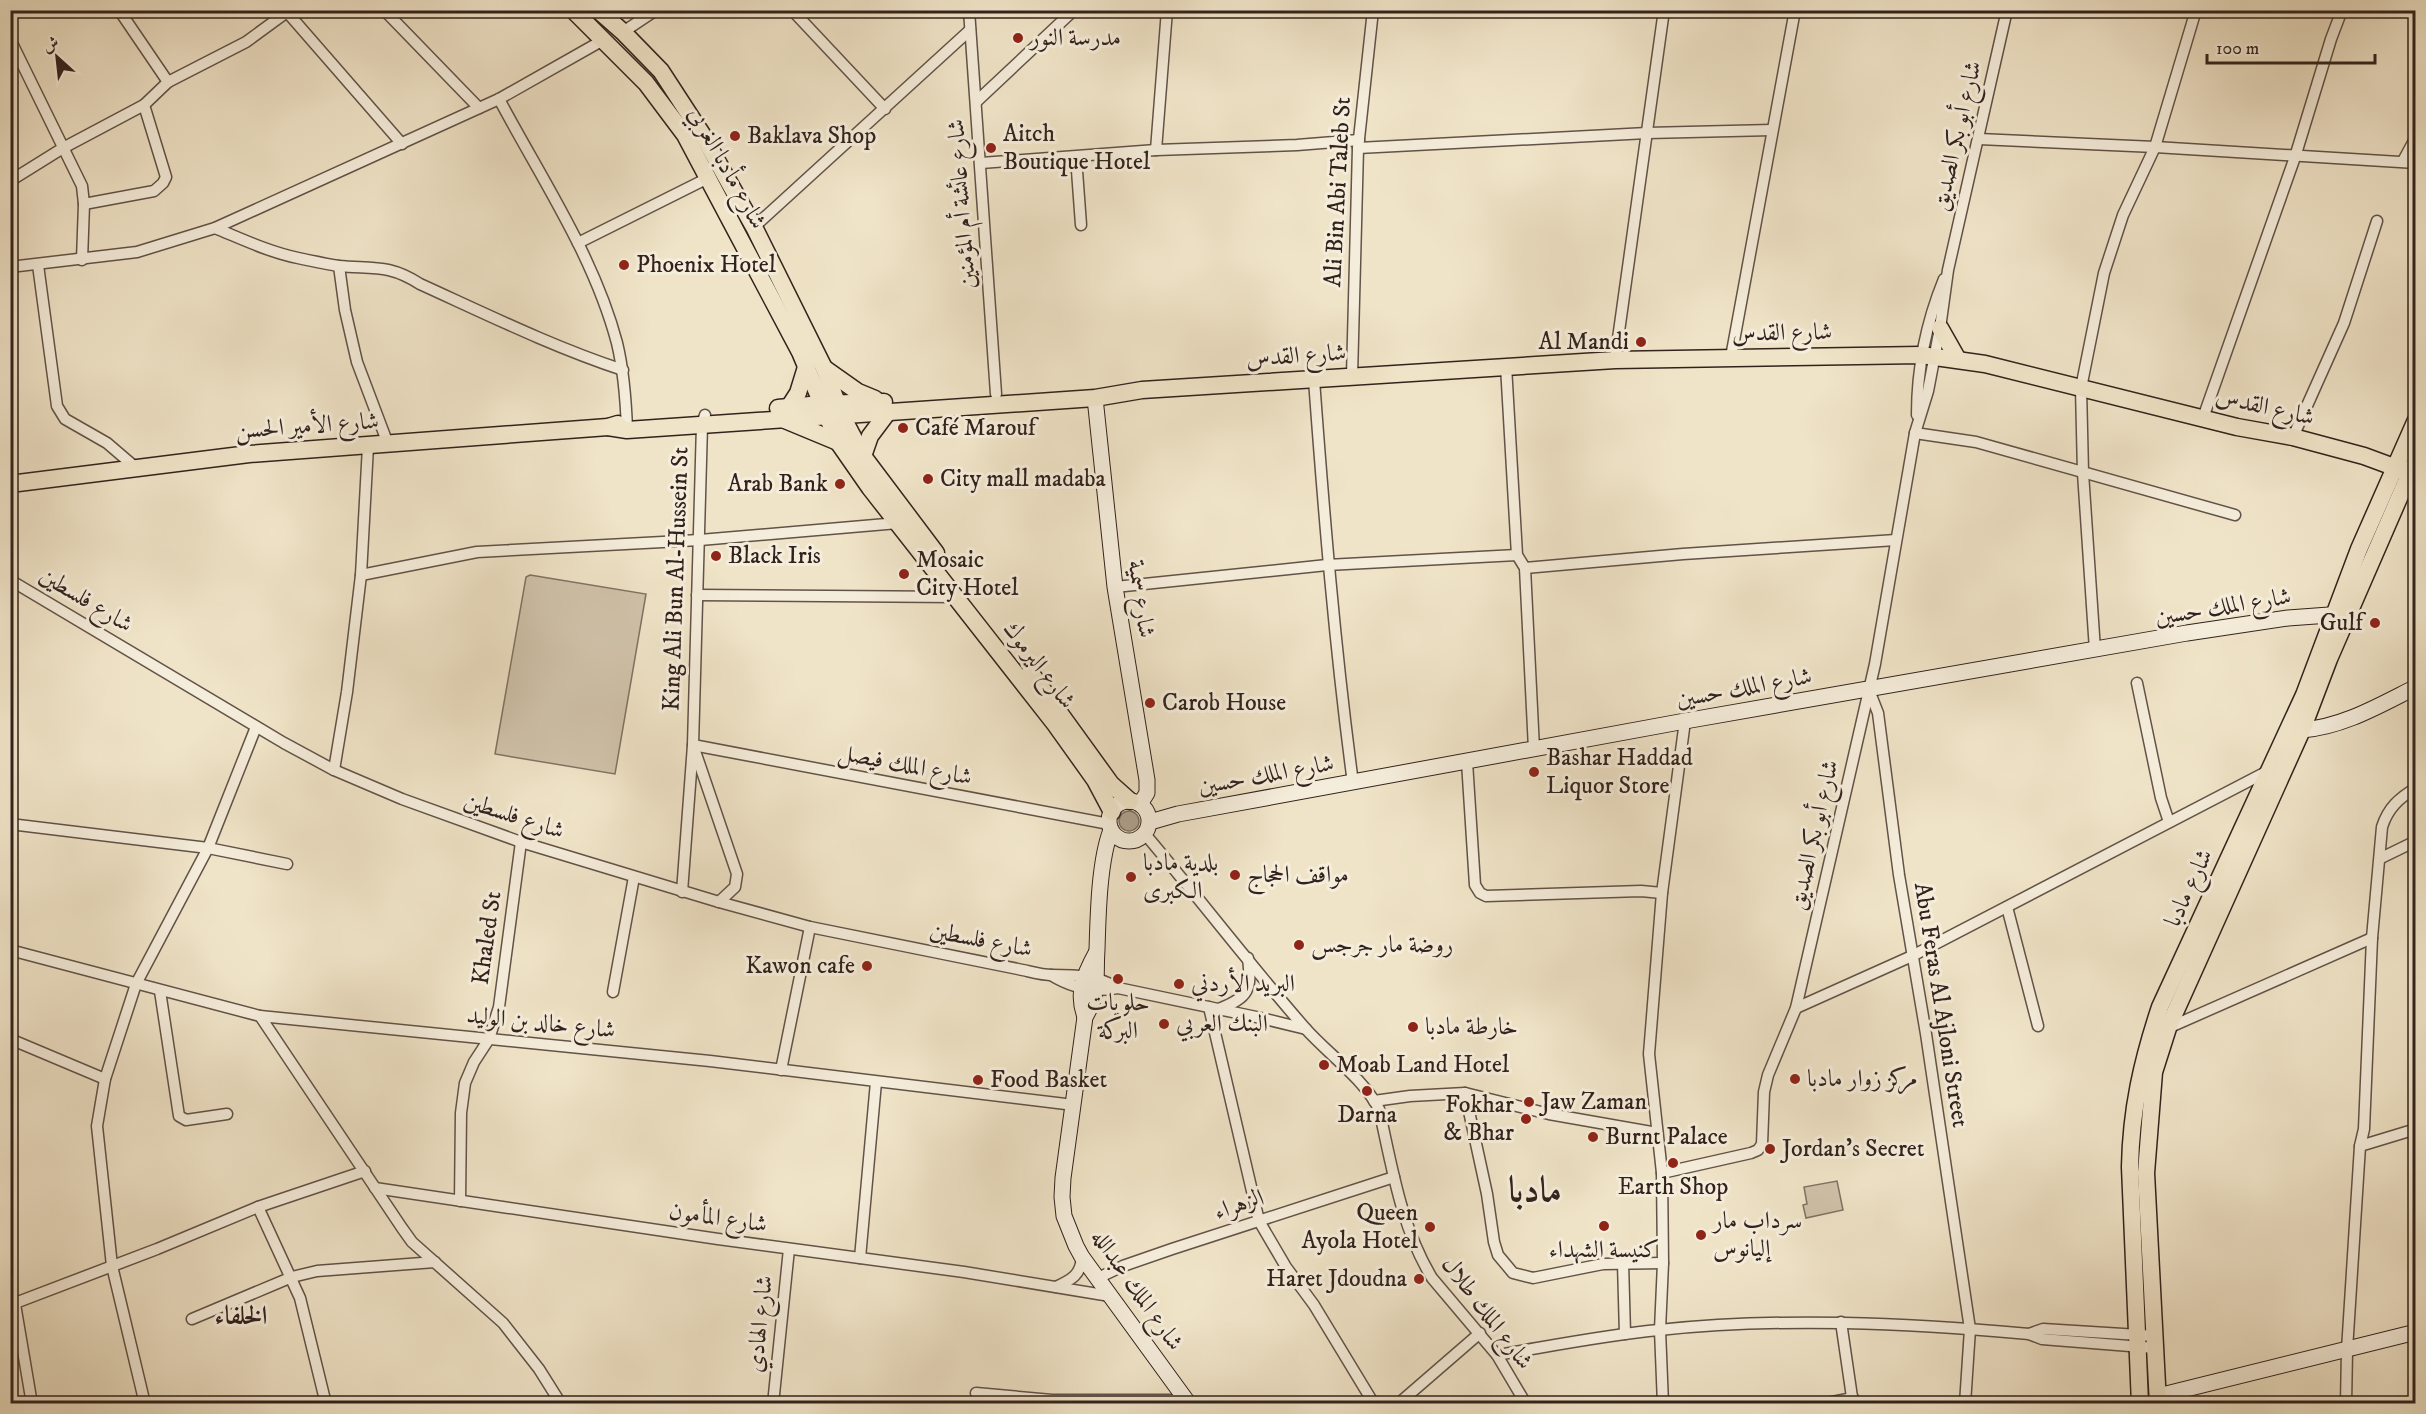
<svg xmlns="http://www.w3.org/2000/svg" width="2426" height="1414" font-family="'IM FELL DW Pica',Amiri,serif">
<style>
.green{fill:#d0c3ab;stroke:#817264;stroke-width:1.5}
.water{fill:#afa28e;stroke:#7d6f61;stroke-width:1.5}
.lines{fill:none;stroke-linecap:round;stroke-linejoin:round}
.street-casing{stroke:#625248;stroke-width:13}
.secondary-casing{stroke:#32221d;stroke-width:17}
.primary-casing{stroke:#32221d;stroke-width:19}
.street{stroke:#f5eddb;stroke-width:10}
.secondary{stroke:#f5eddb;stroke-width:15}
.primary{stroke:#f0e4c8;stroke-width:16}
.poi-dot{fill:#8f2418;stroke:#f5eddb;stroke-width:2}
.labels{text-anchor:middle;dominant-baseline:central;stroke-width:6;stroke-linejoin:round;paint-order:stroke}
.poi-label{font-size:24px;fill:#32221d;stroke:#f5eddb;text-anchor:start}
.street-label{font-size:24px;fill:#32221d;stroke:#f5eddb}
.neighbourhood-label{font-size:26px;font-weight:bold;fill:#32221d;stroke:#f5eddb}
.town-label{font-size:36px;font-weight:bold;fill:#32221d;stroke:#f5eddb}
</style>
<rect width="100%" height="100%" fill="#f0e4c8"/>
<filter id="stains"><feTurbulence type="fractalNoise" baseFrequency=".00333" numOctaves="4"/><feColorMatrix values="0 0 0 0 .2 0 0 0 0 .09 0 0 0 0 .02 0 0 0 .5 -.17"/></filter>
<radialGradient id="worn" r=".72"><stop offset=".6" stop-color="#630" stop-opacity="0"/><stop offset="1" stop-color="#630" stop-opacity=".3"/></radialGradient>
<g class="green">
<path d="M530 575 646 594 615 774 495 754 526 577Z"/>
<path d="M1837 1181 1843 1210 1806 1218 1803 1205 1807 1204 1804 1187Z"/>
</g>
<circle class="water" cx="1129" cy="821" r="10"/>
<g class="lines">
<g class="street-casing">
<g id="street">
<path d="M119 10 168 82"/>
<path d="M384 10 479 108"/>
<path d="M792 10 885 109"/>
<path d="M969 10 996 394"/>
<path d="M623 32 656 10"/>
<path d="M10 39 82 186 84 204 82 260"/>
<path d="M499 99C541 178 594 256 617 343 624 372 626 401 627 430"/>
<path d="M976 102 1074 10"/>
<path d="M1979 139 2155 147 2416 163"/>
<path d="M1358 148 1647 133 1772 130"/>
<path d="M1156 150 1167 10"/>
<path d="M1076 157 1081 225"/>
<path d="M2403 161 2416 137"/>
<path d="M981 163 1156 150 1297 145 1359 140"/>
<path d="M10 181 63 148 144 105"/>
<path d="M84 204 154 191 163 183 166 177 144 105 168 82 246 42 287 12 402 144"/>
<path d="M754 227 970 30"/>
<path d="M215 228C242 239 269 252 298 258 312 261 326 264 339 266 373 269 389 264 420 284 486 314 553 347 623 370"/>
<path d="M578 243 708 178"/>
<path d="M38 265 57 406 65 419 107 443 135 467"/>
<path d="M339 266 345 310 357 362 388 444"/>
<path d="M10 267 137 252 215 228 499 99 605 39"/>
<path d="M1731 357 1795 10"/>
<path d="M1615 360 1664 10"/>
<path d="M1506 366 1517 555 1525 568 1534 749"/>
<path d="M1352 376 1358 148 1373 10"/>
<path d="M1314 380C1324 515 1335 649 1353 783"/>
<path d="M1917 415C1917 368 1926 323 1944 279"/>
<path d="M2203 418 2295 157 2331 39 2342 10"/>
<path d="M1915 433 1976 442 2235 515"/>
<path d="M2293 437 2344 323 2377 221"/>
<path d="M1525 568 1683 554 1896 540"/>
<path d="M361 575 477 552 700 540 898 523"/>
<path d="M10 580 284 743 334 770 402 799 521 842 719 902 810 927 1018 969C1029 971 1041 975 1052 975 1077 975 1096 975 1118 988L1261 1018 1306 1029"/>
<path d="M1115 587 1327 565 1517 555"/>
<path d="M697 595 957 597"/>
<path d="M2095 650 2083 473 2081 388 2104 273 2123 215 2155 147 2196 10"/>
<path d="M2137 683 2161 798 2169 822"/>
<path d="M1869 690 1878 713 1899 875 1926 1034 1970 1329 1965 1404"/>
<path d="M693 745 1109 824"/>
<path d="M695 751 737 874 735 887 719 902"/>
<path d="M1467 762 1475 885 1480 893 1486 896 1641 891 1662 893"/>
<path d="M334 770 347 692 361 575 368 446"/>
<path d="M10 824 208 848 287 864"/>
<path d="M1145 834C1199 898 1250 965 1305 1028 1329 1055 1362 1077 1379 1109 1392 1167 1401 1227 1432 1278L1497 1355 1526 1404"/>
<path d="M2381 858 2416 841"/>
<path d="M682 892 693 745 702 425 705 415"/>
<path d="M2007 907 2038 1026"/>
<path d="M10 950 260 1016 710 1061 1074 1105"/>
<path d="M1051 975C1072 988 1093 993 1118 988"/>
<path d="M160 991 179 1116 186 1120 227 1114"/>
<path d="M613 992 634 877"/>
<path d="M1209 1007 1259 1221 1286 1267 1314 1305 1374 1404"/>
<path d="M1796 1008 1912 956 2270 770"/>
<path d="M1219 1009C1249 997 1252 990 1248 958"/>
<path d="M260 1016 402 1228 412 1242 503 1323 539 1369 561 1404"/>
<path d="M2168 1028 2372 938"/>
<path d="M10 1039 105 1079"/>
<path d="M781 1070 810 927"/>
<path d="M1465 1093 1487 1194 1494 1242 1498 1255 1513 1273 1533 1278 1603 1264 1663 1263"/>
<path d="M1374 1101 1410 1096 1465 1093 1549 1114 1657 1133"/>
<path d="M2360 1146 2416 1129"/>
<path d="M1662 1173 1751 1153 1758 1150 1762 1144 1764 1092 1768 1075 1796 1008 1875 664 1915 433 1928 391 1940 328 1948 270 2007 10"/>
<path d="M375 1188 718 1239 964 1272 1110 1296"/>
<path d="M460 1201 461 1113 465 1083 474 1062 489 1039 499 1007 521 842"/>
<path d="M258 1207 300 1298 326 1404"/>
<path d="M860 1258 876 1082"/>
<path d="M1623 1263 1625 1334"/>
<path d="M1098 1278 1123 1266 1172 1249 1394 1177"/>
<path d="M1056 1287C1071 1280 1081 1275 1082 1257"/>
<path d="M15 1304 32 1404"/>
<path d="M10 1305 157 1249 258 1207 365 1171"/>
<path d="M192 1319 292 1277 317 1271 435 1262"/>
<path d="M1841 1322 1853 1404"/>
<path d="M2029 1334 2043 1329 2155 1336"/>
<path d="M1497 1355C1551 1346 1605 1335 1659 1330 1782 1317 1906 1323 2029 1334L2042 1339 2155 1348"/>
<path d="M976 1393 1052 1400H1187"/>
<path d="M145 1404 112 1266 97 1126 105 1079 136 984 208 848 256 727"/>
<path d="M773 1404 789 1249"/>
<path d="M1398 1404 1480 1333"/>
<path d="M1663 1404 1660 1330 1663 1263 1662 1173 1649 1054 1662 893 1685 721"/>
<path d="M1822 1404 1853 1398"/>
<path d="M2346 1404 2347 1350 2360 1146 2364 1129 2372 938 2382 827C2388 808 2399 798 2416 788"/>
</g>
</g>
<g class="secondary-casing">
<g id="secondary">
<path d="M1095 398 1115 587 1147 780V793L1140 804"/>
<path d="M2302 730C2343 727 2380 705 2416 687"/>
<circle cx="1129" cy="821" r="20"/>
<path d="M1150 822 1178 814 1685 721 2187 633 2288 618 2343 614"/>
<path d="M1111 830C1099 861 1098 916 1097 950 1095 976 1100 993 1085 1017L1063 1178 1062 1197 1064 1216 1076 1246 1082 1257 1189 1404"/>
<path d="M1085 1017C1076 993 1084 975 1096 953"/>
<path d="M2158 1396 2416 1332"/>
</g>
</g>
<g class="primary-casing">
<g id="primary">
<path d="M573 10 646 83 685 135 800 352 838 442 870 488 1055 724 1095 780 1112 812"/>
<path d="M598 10 623 32 661 71 702 134 754 227 824 368 842 416 863 456 936 553"/>
<path d="M1940 328 1957 358"/>
<path d="M824 368 858 392 875 399"/>
<path d="M789 407 798 393 806 367"/>
<path d="M778 408 821 404 884 402"/>
<path d="M785 420 838 442"/>
<path d="M608 427 627 430 1095 398 1142 390 1615 360 1921 355 1985 364 2237 427 2293 437 2364 456 2410 473"/>
<path d="M863 456 870 436 888 412"/>
<path d="M10 484 249 454 608 427 618 424"/>
<path d="M1030 672 1111 784 1130 801"/>
<path d="M2140 1404 2130 1167C2131 1110 2142 1061 2160 1007L2304 695 2359 549 2416 420"/>
<path d="M2158 1404 2146 1173 2154 1072 2168 1028 2302 730 2329 659 2416 459"/>
</g>
</g>
<use href="#street" class="street"/>
<use href="#secondary" class="secondary"/>
<use href="#primary" class="primary"/>
</g>
<g class="poi-dot">
<circle cx="1018" cy="38" r="6"/>
<circle cx="735" cy="136" r="6"/>
<circle cx="991" cy="148" r="6"/>
<circle cx="624" cy="265" r="6"/>
<circle cx="1641" cy="342" r="6"/>
<circle cx="903" cy="428" r="6"/>
<circle cx="928" cy="479" r="6"/>
<circle cx="840" cy="484" r="6"/>
<circle cx="716" cy="556" r="6"/>
<circle cx="904" cy="574" r="6"/>
<circle cx="2375" cy="623" r="6"/>
<circle cx="1150" cy="703" r="6"/>
<circle cx="1534" cy="772" r="6"/>
<circle cx="1235" cy="875" r="6"/>
<circle cx="1131" cy="877" r="6"/>
<circle cx="1299" cy="945" r="6"/>
<circle cx="867" cy="966" r="6"/>
<circle cx="1118" cy="979" r="6"/>
<circle cx="1179" cy="984" r="6"/>
<circle cx="1164" cy="1024" r="6"/>
<circle cx="1413" cy="1027" r="6"/>
<circle cx="1324" cy="1065" r="6"/>
<circle cx="1795" cy="1079" r="6"/>
<circle cx="978" cy="1080" r="6"/>
<circle cx="1367" cy="1091" r="6"/>
<circle cx="1529" cy="1102" r="6"/>
<circle cx="1526" cy="1119" r="6"/>
<circle cx="1593" cy="1137" r="6"/>
<circle cx="1770" cy="1149" r="6"/>
<circle cx="1673" cy="1163" r="6"/>
<circle cx="1604" cy="1226" r="6"/>
<circle cx="1430" cy="1227" r="6"/>
<circle cx="1701" cy="1235" r="6"/>
<circle cx="1419" cy="1279" r="6"/>
</g>
<g class="labels">
<g class="poi-label">
<text x="1030" y="38">مدرسة النور</text>
<text x="1003" y="134">Aitch<tspan x="1003" dy="28">Boutique Hotel</tspan></text>
<text x="747" y="136">Baklava Shop</text>
<text x="636" y="265">Phoenix Hotel</text>
<text x="1629" y="342" text-anchor="end">Al Mandi</text>
<text x="915" y="428">Café Marouf</text>
<text x="940" y="479">City mall madaba</text>
<text x="828" y="484" text-anchor="end">Arab Bank</text>
<text x="728" y="556">Black Iris</text>
<text x="916" y="560">Mosaic<tspan x="916" dy="28">City Hotel</tspan></text>
<text x="2363" y="623" text-anchor="end">Gulf</text>
<text x="1162" y="703">Carob House</text>
<text x="1546" y="758">Bashar Haddad<tspan x="1546" dy="28">Liquor Store</tspan></text>
<text x="1143" y="863">بلدية مادبا<tspan x="1143" dy="28">الكبرى</tspan></text>
<text x="1247" y="875">مواقف الحجاج</text>
<text x="1311" y="945">روضة مار جرجس</text>
<text x="855" y="966" text-anchor="end">Kawon cafe</text>
<text x="1191" y="984">البريد الأردني</text>
<text x="1118" y="1003" text-anchor="middle">حلويات<tspan x="1118" dy="28">البركة</tspan></text>
<text x="1176" y="1024">البنك العربي</text>
<text x="1425" y="1027">خارطة مادبا</text>
<text x="1336" y="1065">Moab Land Hotel</text>
<text x="1807" y="1079">مركز زوار مادبا</text>
<text x="990" y="1080">Food Basket</text>
<text x="1541" y="1102">Jaw Zaman</text>
<text x="1514" y="1105" text-anchor="end">Fokhar<tspan x="1514" dy="28">&amp; Bhar</tspan></text>
<text x="1367" y="1115" text-anchor="middle">Darna</text>
<text x="1605" y="1137">Burnt Palace</text>
<text x="1782" y="1149">Jordan's Secret</text>
<text x="1673" y="1187" text-anchor="middle">Earth Shop</text>
<text x="1418" y="1213" text-anchor="end">Queen<tspan x="1418" dy="28">Ayola Hotel</tspan></text>
<text x="1713" y="1221">سرداب مار<tspan x="1713" dy="28">إليانوس</tspan></text>
<text x="1604" y="1250" text-anchor="middle">كنيسة الشهداء</text>
<text x="1407" y="1279" text-anchor="end">Haret Jdoudna</text>
</g>
<g class="street-label">
<text transform="translate(1957 136) rotate(-77)">شارع أبو بكر الصديق</text>
<text transform="translate(727 168) rotate(61)">شارع مأدبا الغربي</text>
<text transform="translate(1338 192) rotate(-87)">Ali Bin Abi Taleb St</text>
<text transform="translate(962 204) rotate(-94)">شارع عائشة أم المؤمنين</text>
<text transform="translate(1782 333) rotate(-1)">شارع القدس</text>
<text transform="translate(1296 356) rotate(-4)">شارع القدس</text>
<text transform="translate(2265 407) rotate(13)">شارع القدس</text>
<text transform="translate(307 426) rotate(-4)">شارع الأمير الحسن</text>
<text transform="translate(676 579) rotate(-88)">King Ali Bun Al-Hussein St</text>
<text transform="translate(1141 599) rotate(82)">شارع سمية</text>
<text transform="translate(86 600) rotate(31)">شارع فلسطين</text>
<text transform="translate(2223 607) rotate(-9)">شارع الملك حسين</text>
<text transform="translate(1039 665) rotate(53)">شارع اليرموك</text>
<text transform="translate(1744 688) rotate(-10)">شارع الملك حسين</text>
<text transform="translate(905 765) rotate(11)">شارع الملك فيصل</text>
<text transform="translate(1266 775) rotate(-10)">شارع الملك حسين</text>
<text transform="translate(514 816) rotate(18)">شارع فلسطين</text>
<text transform="translate(1814 835) rotate(-77)">شارع أبو بكر الصديق</text>
<text transform="translate(2189 888) rotate(-65)">شارع مادبا</text>
<text transform="translate(487 938) rotate(-82)">Khaled St</text>
<text transform="translate(981 940) rotate(11)">شارع فلسطين</text>
<text transform="translate(1941 1005) rotate(81)">Abu Feras Al Ajloni Street</text>
<text transform="translate(541 1023) rotate(6)">شارع خالد بن الوليد</text>
<text transform="translate(1239 1205) rotate(-18)">الزهراء</text>
<text transform="translate(718 1218) rotate(8)">شارع المأمون</text>
<text transform="translate(1137 1290) rotate(55)">شارع الملك عبدالله</text>
<text transform="translate(1487 1313) rotate(53)">شارع الملك طلال</text>
<text transform="translate(760 1324) rotate(-84)">شارع الهادي</text>
</g>
<g class="neighbourhood-label">
<text x="241" y="1316">الخلفاء</text>
</g>
<g class="town-label">
<text x="1535" y="1190">مادبا</text>
</g>
</g>
<rect width="2426" height="1414" fill="none" stroke="#f0e4c8" stroke-width="36"/>
<rect x="12" y="12" width="2402" height="1390" fill="none" stroke="#32221d" stroke-width="3"/>
<rect x="18" y="18" width="2390" height="1378" fill="none" stroke="#32221d" stroke-width="1.5"/>
<g transform="translate(57 57) rotate(333)" stroke="#f5eddb" stroke-width="4.5" paint-order="stroke">
<path d="M0-4.5L10 22L0 15L-10 22Z" fill="#32221d"/>
<text y="-9" font-size="16" font-weight="bold" text-anchor="middle" fill="#32221d">ش</text>
</g>
<path d="M2207 54v9h168v-9" fill="none" stroke="#32221d" stroke-width="3"/>
<text x="2216" y="54" font-size="18" fill="#32221d" stroke="#f5eddb" stroke-width="4.5" paint-order="stroke">100 m</text>
<rect width="100%" height="100%" filter="url(#stains)"/>
<rect width="100%" height="100%" fill="url(#worn)"/>
</svg>
